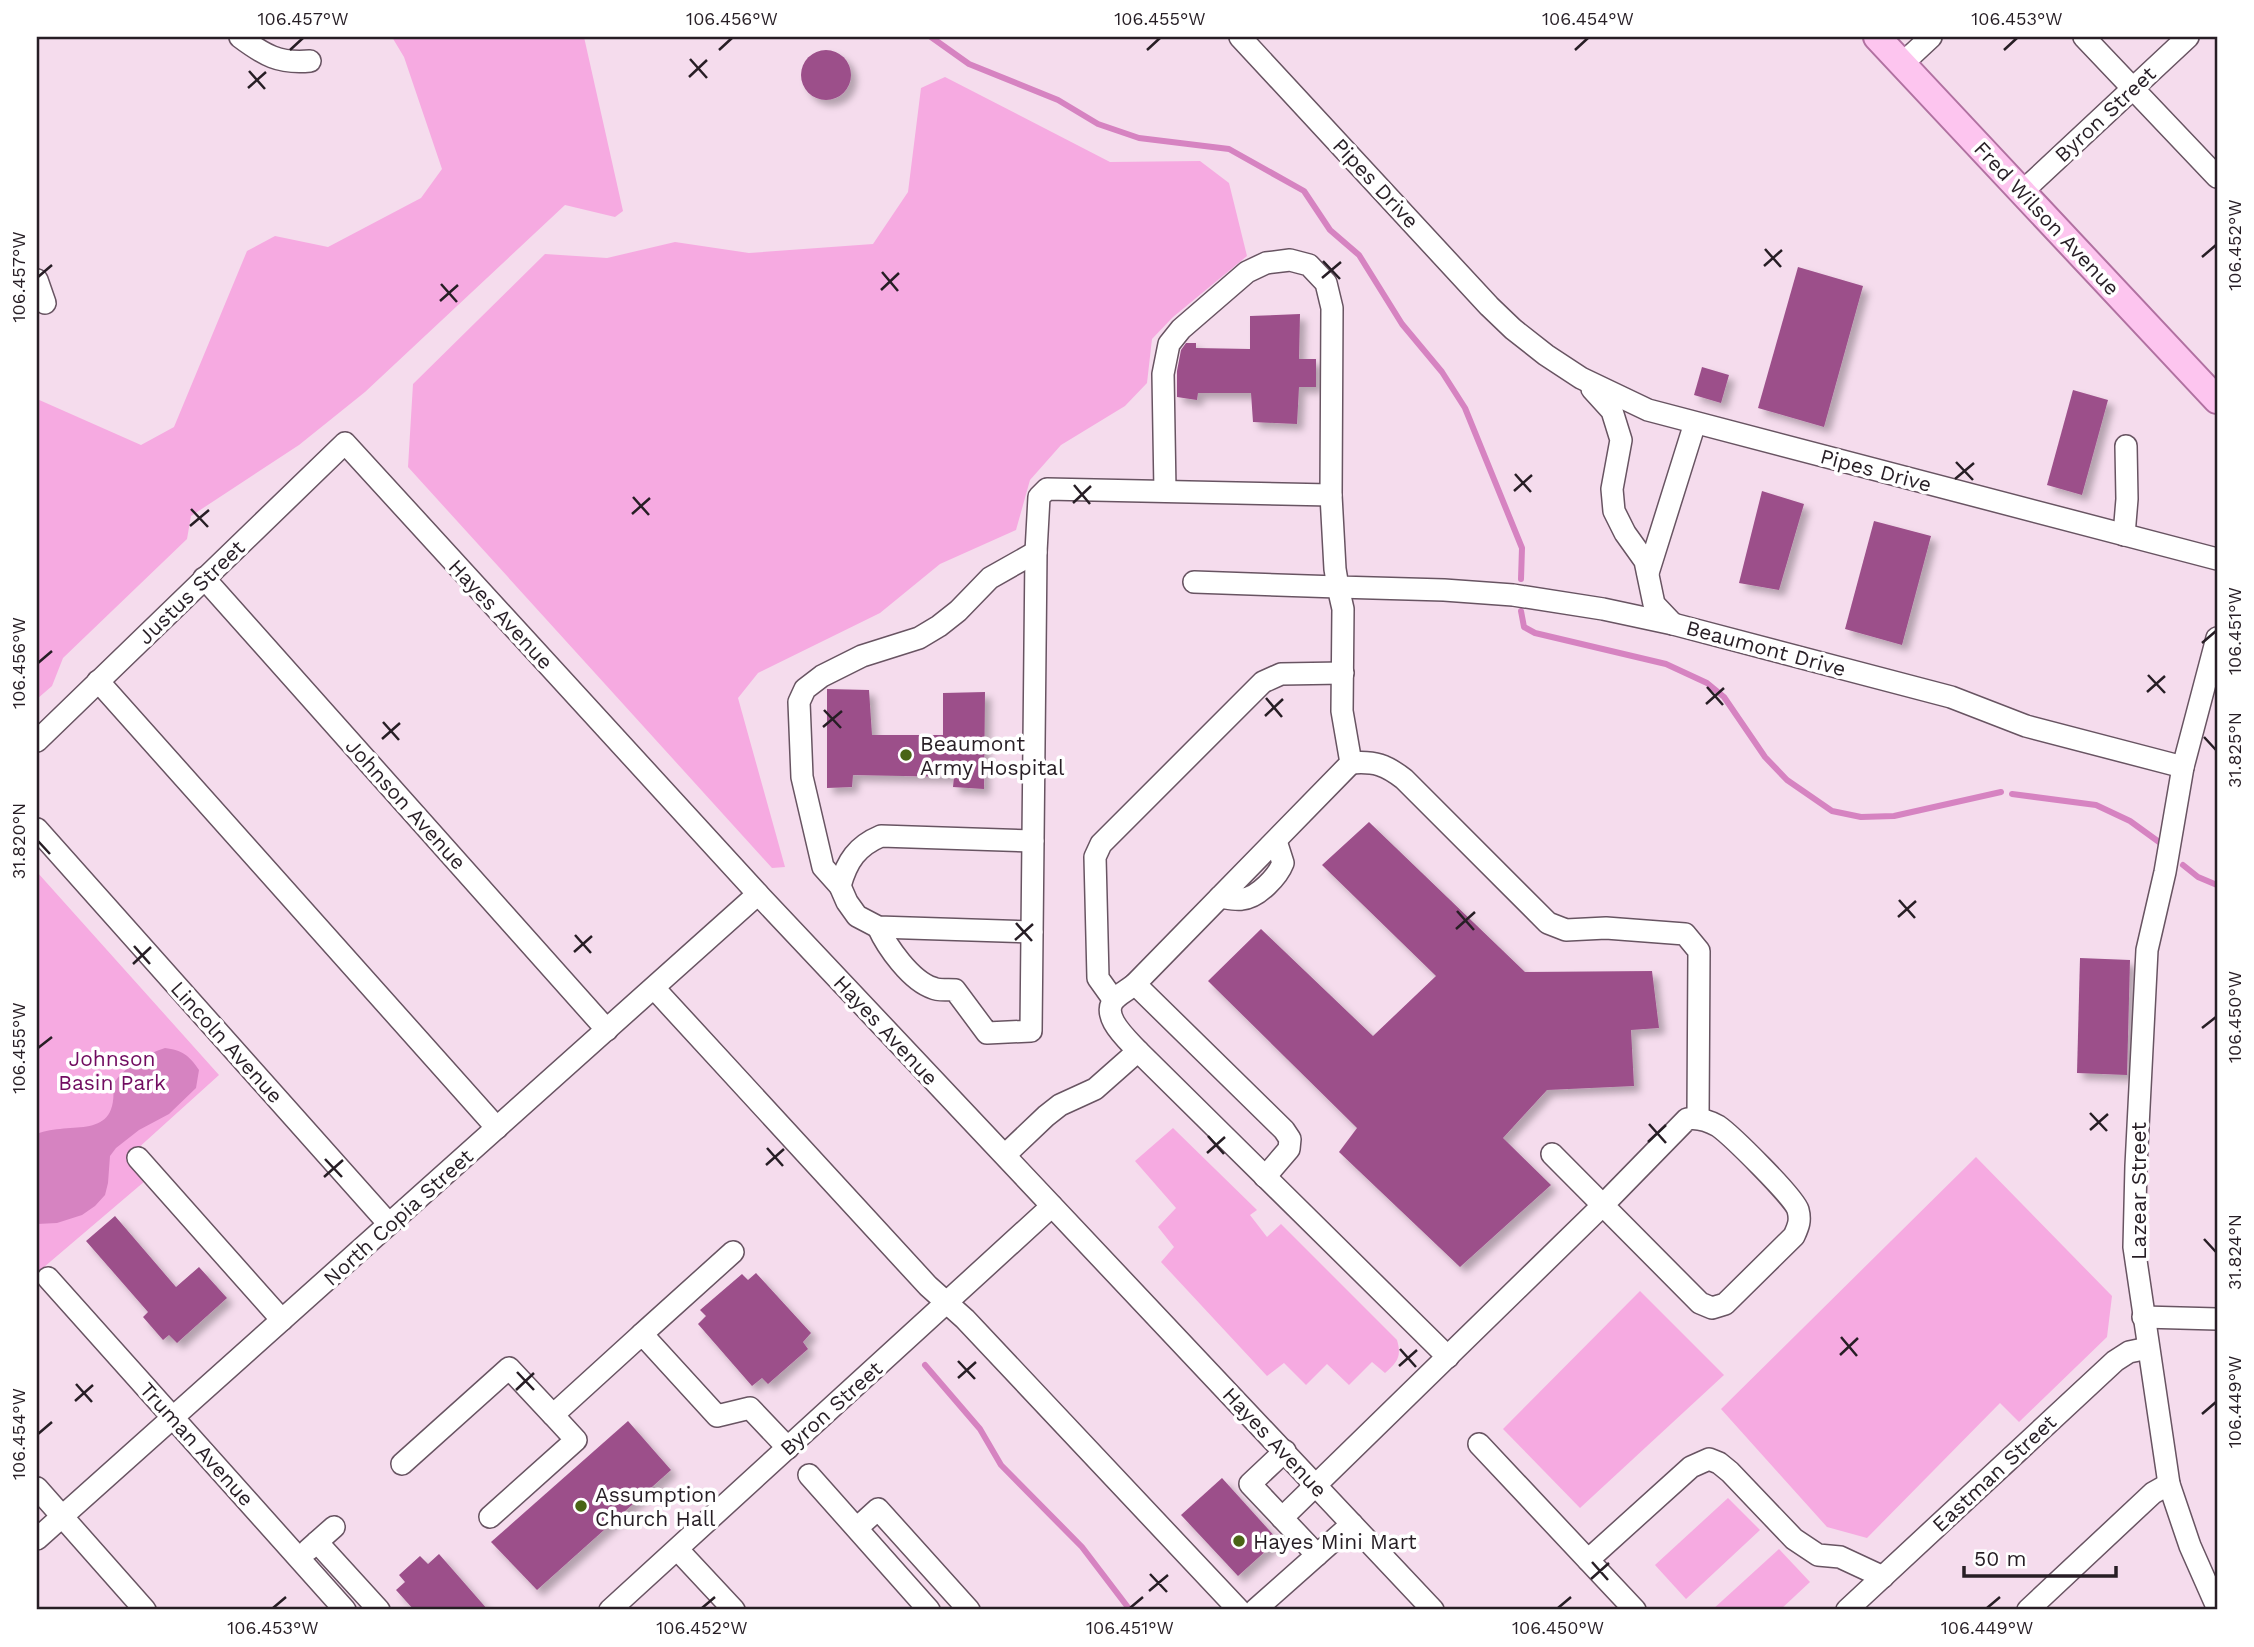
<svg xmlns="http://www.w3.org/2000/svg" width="2254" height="1647" font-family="'Work Sans',sans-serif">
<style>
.green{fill:#f6aae1}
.water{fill:#d683c1}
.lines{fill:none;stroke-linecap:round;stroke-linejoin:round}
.stream{stroke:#d683c1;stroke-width:6}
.building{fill:#9c4f8a;filter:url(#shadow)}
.minor-casing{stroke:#685462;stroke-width:24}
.major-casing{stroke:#b171a1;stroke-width:30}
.minor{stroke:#fff;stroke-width:21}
.major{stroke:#fdc5ef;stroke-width:26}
.ticks{fill:none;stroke:#271e25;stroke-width:2.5}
.poi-dot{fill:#496415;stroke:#fff;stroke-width:2.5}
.labels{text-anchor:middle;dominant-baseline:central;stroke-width:7;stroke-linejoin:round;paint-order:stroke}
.street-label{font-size:21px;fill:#271e25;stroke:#fff}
.poi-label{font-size:21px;fill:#271e25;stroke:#fff;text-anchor:start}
.park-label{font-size:21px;fill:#710c60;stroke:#fff}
.neatline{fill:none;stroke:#271e25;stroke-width:2.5}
.ticks-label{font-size:18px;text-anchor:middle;fill:#271e25}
</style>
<defs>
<filter id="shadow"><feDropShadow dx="6" dy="6" stdDeviation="3.5" flood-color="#0004"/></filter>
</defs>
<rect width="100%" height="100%" fill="#f5dced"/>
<g class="green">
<path d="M392 37H584L623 211 615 217 565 205 365 392 299 445 191 516 187 539 63 658 52 686 37 699V399L141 445 174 427 247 251 275 236 328 247 421 198 442 169 404 57Z"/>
<path d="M945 77 1110 162 1200 161 1229 183 1247 256 1173 317 1152 339 1147 383 1125 406 1061 445 1030 480 1016 530 940 564 880 613 758 673 738 698 785 867 772 868 408 467 413 384 545 254 607 258 675 242 749 253 873 244 908 192 921 88Z"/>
<path d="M37 872 219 1075 126 1159 145 1181 37 1273Z"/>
<path d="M1173 1128 1257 1210 1250 1215 1267 1237 1281 1224 1397 1340C1402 1357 1397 1362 1385 1373L1372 1362 1349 1385 1327 1364 1306 1385 1284 1363 1267 1376 1161 1262 1174 1247 1158 1227 1176 1208 1135 1161Z"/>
<path d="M1976 1157 2112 1296 2107 1337 2019 1422 2000 1403 1867 1538 1827 1527 1721 1409Z"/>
<path d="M1640 1291 1724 1375 1580 1508 1503 1429Z"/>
<path d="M1728 1498 1760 1530 1686 1599 1655 1565Z"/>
<path d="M1779 1549 1810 1582 1780 1610H1712Z"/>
</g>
<path class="water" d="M165 1048C182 1050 189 1055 199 1070L196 1088 169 1114 139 1130 116 1148 110 1156 108 1183 105 1195 95 1206 82 1215 57 1223 37 1224V1134C70 1120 119 1143 113 1084 126 1066 144 1055 165 1048Z"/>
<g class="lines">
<g class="stream">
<path d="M931 37 969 64 1058 100 1098 124 1139 138 1229 149 1304 191 1330 230 1359 255 1402 324 1442 372 1465 408 1522 548 1521 579"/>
<path d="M1521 611 1524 627 1535 633 1666 664 1707 683 1724 697 1765 757 1787 780 1832 811 1861 817 1894 816 2001 792"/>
<path d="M2012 794 2096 805 2130 821 2159 842"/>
<path d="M2183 865 2198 877 2217 885"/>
<path d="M925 1365 980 1429 1001 1465 1082 1547 1130 1610"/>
</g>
</g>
<g class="building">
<circle cx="826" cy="75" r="25"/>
<path d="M1798 267 1863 286 1824 427 1758 408Z"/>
<path d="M1300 314 1299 359H1316V387H1299L1297 424 1253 422 1251 393H1198L1197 400 1177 397V371L1181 350 1186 343H1196V348L1250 349V316Z"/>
<path d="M1702 367 1729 375 1721 403 1694 395Z"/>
<path d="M2073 390 2108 400 2082 495 2047 485Z"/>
<path d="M1762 491 1804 504 1779 590 1739 583Z"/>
<path d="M1874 521 1931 536 1902 645 1845 629Z"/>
<path d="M827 689 869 690 872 735H943V693L985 692 984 789 953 787 954 777 853 775 852 787 827 788Z"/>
<path d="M1369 822 1525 972 1652 971 1659 1028 1631 1030 1634 1086 1547 1090 1503 1138 1551 1185 1460 1267 1339 1152 1357 1128 1208 981 1261 929 1373 1036 1436 976 1322 865Z"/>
<path d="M2080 958 2130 960 2127 1075 2077 1073Z"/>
<path d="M115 1216 176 1287 199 1267 227 1298 177 1343 169 1335 163 1340 143 1317 148 1312 86 1241Z"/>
<path d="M756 1273 811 1333 803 1342 808 1349 768 1384 762 1378 752 1386 698 1324 706 1316 700 1310 742 1274 748 1280Z"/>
<path d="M628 1421 671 1470 537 1590 491 1542Z"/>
<path d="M1222 1478 1278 1540 1238 1576 1181 1515Z"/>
<path d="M439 1554 488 1610H414L396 1590 405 1582 399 1575 420 1556 428 1564Z"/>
</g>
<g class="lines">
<g class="minor-casing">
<g id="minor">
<path d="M240 37C264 55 279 64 310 61"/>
<path d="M1240 37 1489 306 1513 329 1546 355 1581 378 1648 410 2217 559"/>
<path d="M2084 37 2217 177"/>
<path d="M1902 64 1931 37"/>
<path d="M2022 192 2188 37"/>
<path d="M37 280 45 303"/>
<path d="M1592 389 1612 411 1621 440 1612 489 1614 511 1625 533 1645 561 1654 604 1673 624"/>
<path d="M1165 491 1163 374 1169 344 1181 329 1247 272 1266 263 1290 260 1309 265 1326 283 1332 308 1331 495 1335 569 1338 587 1444 590 1513 595 1603 609 1673 624 1951 697 2026 726 2183 767"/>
<path d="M2124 535 2127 499 2126 446"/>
<path d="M1648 573 1695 423"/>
<path d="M204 578 607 1030"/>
<path d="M2217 638 2183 767 2165 872 2147 950 2136 1166 2134 1247 2169 1484 2190 1546 2217 1607"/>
<path d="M98 681 497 1128"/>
<path d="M37 741 345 443 758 894 1433 1610"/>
<path d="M1351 763C1375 761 1386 765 1404 779L1548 923 1566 930 1606 928 1685 934 1699 951 1698 1117"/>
<path d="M37 829 389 1224"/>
<path d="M840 886C847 861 857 846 881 836L1033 841"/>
<path d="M1220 897C1227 898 1235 900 1242 899 1258 898 1278 876 1283 863L1276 841"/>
<path d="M878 927C887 947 911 981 933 988 939 991 948 989 955 990L987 1033 1031 1031 1036 552 1039 497 1047 489 1331 495"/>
<path d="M1032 932 878 927 857 916 847 902 840 886 823 867 802 777 799 702 805 689 822 676 862 656 919 638 939 626 958 611 990 578 1036 552"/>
<path d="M1135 984 1284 1130 1290 1139 1289 1149 1265 1177"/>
<path d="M654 988 928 1286 965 1319 1239 1610"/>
<path d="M1113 999 1098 978 1095 857 1101 844 1263 682 1281 674 1343 673"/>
<path d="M1138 1051 1448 1357"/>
<path d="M1005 1155 1046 1116 1060 1105 1095 1089 1138 1051C1127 1039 1098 1014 1116 998 1121 993 1129 989 1135 984L1351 763 1342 711 1343 609 1338 587 1194 582"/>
<path d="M138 1158 282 1320"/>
<path d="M48 1278 345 1610"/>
<path d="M2143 1317 2217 1319"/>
<path d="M642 1334 733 1252"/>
<path d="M1479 1444 1635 1610"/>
<path d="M1285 1451 1250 1484 1317 1555"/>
<path d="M402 1464 509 1368 553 1415 642 1334 717 1416 750 1408 788 1448"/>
<path d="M809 1475 929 1610"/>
<path d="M37 1488 145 1610"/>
<path d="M490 1517 576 1440 553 1415"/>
<path d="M1282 1518 1602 1206 1687 1119C1698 1117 1707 1120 1718 1126 1731 1135 1794 1197 1798 1210 1801 1221 1798 1227 1794 1236L1725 1304 1712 1308 1700 1303 1552 1154"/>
<path d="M857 1528 878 1509 969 1610"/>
<path d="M37 1539 758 894"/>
<path d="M317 1542 379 1610"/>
<path d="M308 1550 334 1527"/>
<path d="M678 1550 734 1610"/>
<path d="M1588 1560 1691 1467 1709 1459 1719 1463 1730 1472 1794 1539 1818 1555 1840 1557 1883 1577"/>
<path d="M610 1610 1052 1206"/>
<path d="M1255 1610 1352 1524"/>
<path d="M1847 1610 2115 1361 2129 1352 2148 1348"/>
<path d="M2028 1610 2153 1493 2169 1484"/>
</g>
</g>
<g class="major-casing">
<path id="major" d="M1877 37 2217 400"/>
</g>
<use href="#minor" class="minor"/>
<use href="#major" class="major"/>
</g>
<path class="ticks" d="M290 50 303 38M719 50 732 38M1147 50 1160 38M1575 50 1588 38M2004 50 2017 38M690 59 707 78M249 71 265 89M689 77 707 60M248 88 266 72M1765 249 1781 267M2202 257 2216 245M1323 261 1340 279M1764 266 1782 250M882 272 898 291M38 277 52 265M1322 278 1341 262M441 284 457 302M881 290 899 273M440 301 458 285M1956 462 1973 480M1515 474 1531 492M1955 479 1974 463M1074 485 1090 504M1514 491 1532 475M633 497 649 515M1073 503 1091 486M191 509 208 527M632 514 650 498M190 526 209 510M2202 643 2216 631M38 663 52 651M2148 675 2165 693M1707 687 1723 705M2147 692 2165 676M1266 698 1282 717M1706 704 1724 688M824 710 841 728M1265 716 1283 699M383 722 399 740M823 727 842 711M2204 737 2216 750M382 739 400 723M38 841 50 854M1899 900 1915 918M1457 911 1474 930M1898 917 1916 901M1016 923 1032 941M1456 929 1475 912M575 935 591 953M1015 940 1033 924M134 946 150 964M574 952 592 936M133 964 151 947M2202 1028 2216 1017M38 1048 52 1037M2090 1113 2107 1131M1649 1124 1666 1143M2090 1130 2108 1114M1208 1136 1224 1154M1648 1142 1666 1125M767 1148 783 1166M1207 1153 1225 1137M325 1159 342 1177M766 1165 784 1149M324 1177 343 1160M2204 1239 2216 1252M1841 1337 1857 1356M1400 1349 1416 1367M1840 1355 1858 1338M958 1361 975 1379M1399 1366 1417 1350M517 1372 534 1390M958 1378 976 1362M76 1384 92 1402M516 1390 534 1373M75 1401 93 1385M2202 1414 2216 1402M38 1434 52 1422M1592 1562 1608 1580M1150 1574 1167 1592M1591 1579 1609 1563M1149 1591 1168 1575M273 1608 286 1597M702 1608 715 1597M1130 1608 1143 1597M1558 1608 1571 1597M1987 1608 2000 1597"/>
<g class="poi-dot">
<circle cx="906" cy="755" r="7"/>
<circle cx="581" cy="1506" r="7"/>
<circle cx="1239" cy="1541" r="7"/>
</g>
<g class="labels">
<g class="street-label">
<text transform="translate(2105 114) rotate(-43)">Byron Street</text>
<text transform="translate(1376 183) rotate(47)">Pipes Drive</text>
<text transform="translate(2047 218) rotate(47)">Fred Wilson Avenue</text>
<text transform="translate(1876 470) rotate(15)">Pipes Drive</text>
<text transform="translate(191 592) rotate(-44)">Justus Street</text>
<text transform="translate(501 614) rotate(47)">Hayes Avenue</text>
<text transform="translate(1766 648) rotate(15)">Beaumont Drive</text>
<text transform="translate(406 804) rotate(48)">Johnson Avenue</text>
<text transform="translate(886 1030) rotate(47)">Hayes Avenue</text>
<text transform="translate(227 1042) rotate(48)">Lincoln Avenue</text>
<text transform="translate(2138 1191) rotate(-90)">Lazear Street</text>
<text transform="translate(398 1217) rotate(-42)">North Copia Street</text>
<text transform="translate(831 1408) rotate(-42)">Byron Street</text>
<text transform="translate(1275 1442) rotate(47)">Hayes Avenue</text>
<text transform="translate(197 1444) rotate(48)">Truman Avenue</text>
<text transform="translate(1994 1473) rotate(-43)">Eastman Street</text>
</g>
<g class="poi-label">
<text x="920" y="743">Beaumont<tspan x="920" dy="24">Army Hospital</tspan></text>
<text x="595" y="1494">Assumption<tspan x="595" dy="24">Church Hall</tspan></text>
<text x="1253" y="1541">Hayes Mini Mart</text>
</g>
<g class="park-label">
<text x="112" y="1058">Johnson<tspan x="112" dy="24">Basin Park</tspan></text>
</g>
</g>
<rect width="2254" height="1647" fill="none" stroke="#ffffff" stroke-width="77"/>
<path d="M1964 1566v10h152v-10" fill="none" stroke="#271e25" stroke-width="3.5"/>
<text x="1974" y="1566" font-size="21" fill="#271e25" stroke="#ffffff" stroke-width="5" paint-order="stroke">50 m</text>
<rect x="38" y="38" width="2178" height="1570" class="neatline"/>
<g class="ticks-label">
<text x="303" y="25">106.457°W</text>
<text x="732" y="25">106.456°W</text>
<text x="1160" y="25">106.455°W</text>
<text x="1588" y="25">106.454°W</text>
<text x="2017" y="25">106.453°W</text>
<text transform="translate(2235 245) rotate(-90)" y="6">106.452°W</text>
<text transform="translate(19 277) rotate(-90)" y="6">106.457°W</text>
<text transform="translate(2235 631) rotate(-90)" y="6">106.451°W</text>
<text transform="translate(19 663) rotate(-90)" y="6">106.456°W</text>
<text transform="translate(2235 750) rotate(-90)" y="6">31.825°N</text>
<text transform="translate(19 841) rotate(-90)" y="6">31.820°N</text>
<text transform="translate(2235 1017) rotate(-90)" y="6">106.450°W</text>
<text transform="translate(19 1048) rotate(-90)" y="6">106.455°W</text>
<text transform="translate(2235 1252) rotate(-90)" y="6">31.824°N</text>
<text transform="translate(2235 1402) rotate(-90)" y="6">106.449°W</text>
<text transform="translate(19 1434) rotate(-90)" y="6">106.454°W</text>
<text x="273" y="1634">106.453°W</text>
<text x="702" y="1634">106.452°W</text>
<text x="1130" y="1634">106.451°W</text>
<text x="1558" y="1634">106.450°W</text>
<text x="1987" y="1634">106.449°W</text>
</g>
</svg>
